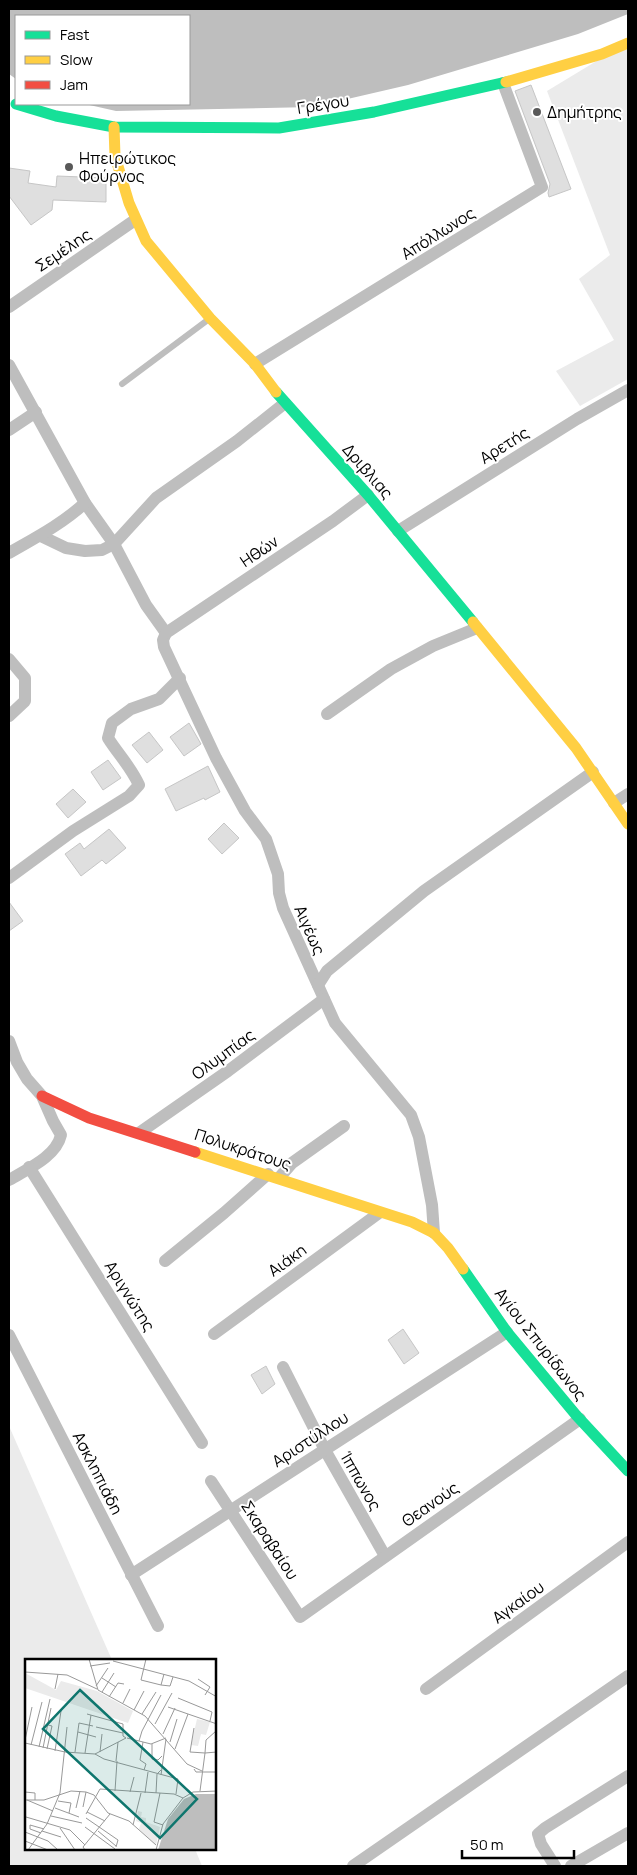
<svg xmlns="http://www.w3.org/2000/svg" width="637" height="1875" font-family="Manrope,sans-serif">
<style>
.green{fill:#ebebeb}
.water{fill:#bebebe}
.building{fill:#dfdfdf;stroke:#c6c6c6}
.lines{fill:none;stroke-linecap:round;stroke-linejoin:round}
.lane{stroke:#bebebe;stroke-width:6}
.street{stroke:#bebebe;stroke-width:12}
.fast{stroke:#16e098;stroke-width:11}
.slow{stroke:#ffcf43;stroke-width:11}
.jam{stroke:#f24e42;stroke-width:11}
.poi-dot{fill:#595959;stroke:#fff;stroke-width:2}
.labels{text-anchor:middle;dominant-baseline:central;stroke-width:4;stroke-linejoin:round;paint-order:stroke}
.street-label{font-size:16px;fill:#000;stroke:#fff}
.poi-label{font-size:16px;fill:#000;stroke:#fff;text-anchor:start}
.inset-road{fill:none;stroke:#999;stroke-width:1}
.view{fill:#0f766e;fill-opacity:0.15;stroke:#0f766e;stroke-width:2.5}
.inset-edge{fill:none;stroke:#000;stroke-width:2.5}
</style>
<rect width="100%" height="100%" fill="#fff"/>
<g class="green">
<path d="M628 42V379L580 406 556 371 614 340 579 279 610 255 547 91Z"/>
<path d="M9 1426 112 1660H26V1849H195L202 1866H9Z"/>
</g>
<path class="water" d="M9 9H628V14L578 34 408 85 313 107 116 111 85 104H189V16H16V79L9 74Z"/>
<g class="building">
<path d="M531 85 571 189 549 197 548 193 550 184 515 91Z"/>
<path d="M9 168 30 171 28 183 56 187 57 176 106 178V202L53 200 52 210 31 225 9 196Z"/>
<path d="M189 723 201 744 184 756 170 737Z"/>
<path d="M149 732 163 750 147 763 132 745Z"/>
<path d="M108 760 121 778 103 790 91 772Z"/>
<path d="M208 766 220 792 205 800 204 798 176 811 165 789Z"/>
<path d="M73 789 86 802 68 818 56 804Z"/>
<path d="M224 823 239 838 222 854 208 839Z"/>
<path d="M109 829 126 848 106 864 102 860 81 876 65 854 80 843 84 849Z"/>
<path d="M9 902 23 921 9 931Z"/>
<path d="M403 1329 419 1353 404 1364 388 1340Z"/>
<path d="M266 1366 275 1384 262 1394 251 1375Z"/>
</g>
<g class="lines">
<path class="lane" d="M122 384 209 319"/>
<g class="street">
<path d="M9 307 135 220"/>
<path d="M255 364 542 187 503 83"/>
<path d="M9 365 85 503 114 544 146 605 166 633"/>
<path d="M9 430 36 412"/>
<path d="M398 531 577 419 628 390"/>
<path d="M41 536 66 548 85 551 102 550 114 544 156 498 237 441 285 403"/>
<path d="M9 553C35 538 62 524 85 503"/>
<path d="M166 633 163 640 164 647 216 758 245 811 266 839 278 874 279 893 283 908 335 1023 411 1115 419 1137 432 1205 434 1233"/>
<path d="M166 633 333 521 368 495"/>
<path d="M9 659 25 678V701L9 716"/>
<path d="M327 714 391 669 433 646 477 628"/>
<path d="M614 803 628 794"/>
<path d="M9 878 73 831 129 796 139 785C131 767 118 754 108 738L112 723 131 709 159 699 180 678"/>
<path d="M318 985 327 971 424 891 593 772"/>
<path d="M9 1041 17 1062 27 1079 42 1096 53 1121 61 1135C56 1157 27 1169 9 1180"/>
<path d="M139 1133 228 1071 324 999"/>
<path d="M29 1167 202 1443"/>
<path d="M279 1178 292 1163 344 1126"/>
<path d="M165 1261 224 1213 268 1174"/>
<path d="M214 1334 379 1213"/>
<path d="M9 1335 158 1626"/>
<path d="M283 1367 325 1450 385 1556"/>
<path d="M211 1481 300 1617 580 1419"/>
<path d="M131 1575 507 1332"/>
<path d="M426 1689 628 1542"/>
<path d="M353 1866 628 1676"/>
<path d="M555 1866 541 1844 538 1834 545 1828 628 1776"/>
<path d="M571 1866 628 1833"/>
</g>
<g class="fast">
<path d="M16 104 56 116 114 127 279 128 374 112 506 82"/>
<path d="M276 392 368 495 473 622"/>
<path d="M463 1269 507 1332 576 1415 628 1471"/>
</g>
<g class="slow">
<path d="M506 82 602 54 628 43"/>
<path d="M114 127 115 156 129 203 146 241 210 318 255 364 276 392"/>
<path d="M473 622 576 748 628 824"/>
<path d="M195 1152 412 1222 434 1233 448 1248 463 1269"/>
</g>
<path class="jam" d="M42 1096 89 1118 195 1152"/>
</g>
<g class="poi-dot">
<circle cx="537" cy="112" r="5"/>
<circle cx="69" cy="167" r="5"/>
</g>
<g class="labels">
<g class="street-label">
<text transform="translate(323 104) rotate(-9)">Γρέγου</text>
<text transform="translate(438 233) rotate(-32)">Απόλλωνος</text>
<text transform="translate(63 250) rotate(-34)">Σεμέλης</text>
<text transform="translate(504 445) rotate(-32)">Αρετής</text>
<text transform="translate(368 471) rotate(49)">Δριβλιας</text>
<text transform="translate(259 551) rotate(-34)">Ηθών</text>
<text transform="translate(310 930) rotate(66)">Αιγέως</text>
<text transform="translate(223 1054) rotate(-36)">Ολυμπίας</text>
<text transform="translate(243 1149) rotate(18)">Πολυκράτους</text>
<text transform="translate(287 1260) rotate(-36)">Αιάκη</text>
<text transform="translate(130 1296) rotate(58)">Αριγνώτης</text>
<text transform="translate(541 1344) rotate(52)">Αγίου Σπυρίδωνος</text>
<text transform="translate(310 1439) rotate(-33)">Αριστύλλου</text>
<text transform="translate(98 1473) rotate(63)">Ασκληπιάδη</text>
<text transform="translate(361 1481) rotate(60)">Ίππωνος</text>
<text transform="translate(430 1504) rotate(-35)">Θεανούς</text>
<text transform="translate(270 1540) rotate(57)">Σκαραβαίου</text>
<text transform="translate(518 1602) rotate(-36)">Αγκαίου</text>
</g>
<g class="poi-label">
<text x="547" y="112">Δημήτρης</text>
<text x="79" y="158">Ηπειρώτικος<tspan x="79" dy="18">Φούρνος</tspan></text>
</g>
</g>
<g transform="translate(25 1659)">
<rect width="191" height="191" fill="#fff"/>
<path d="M0 14 31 31 36 22 72 32 108 52 103 64 0 29ZM172 60 185 63 181 76 176 75 173 87 166 86ZM113 152 117 153 116 158 121 159V163L135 168 131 186 114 170 116 164 111 162Z" fill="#ebebeb"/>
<path d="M171 135H191V191H133L143 160 159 140Z" fill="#bebebe"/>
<path class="inset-road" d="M64 0 73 31 120 57 162 105 177 112M121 0 116 21 136 26M88 2 164 22 192 38M65 7 85 4M0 13 42 16 72 30M139 15 136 26 145 27 148 18M77 19 91 28M173 20 185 28 180 36M71 27 83 9M30 30 33 15M77 33 89 14M84 38 93 24 99 25M153 39 187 53 185 62M98 44 105 30M143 48 163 55M109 51 119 32M62 55 98 65V77L101 79M117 55 131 33M130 65 147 34M71 68 98 74M169 69 165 93 180 94 181 81 191 72M53 73 71 78M138 75 150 49M102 79 126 85 141 79M0 81 7 48M114 82 117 72 136 36M118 83 115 101 121 105 119 111M145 83 152 60M0 84 40 93 70 95 79 100 153 120 151 135M127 85V100L133 101 137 97M6 86 17 43M14 88 25 40M18 89 26 49M22 90 27 67 23 66M150 90 163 55 192 65M30 92 36 52M50 93 54 64 68 67M75 93 77 75M60 94 66 56M70 95 101 79M91 102 93 83M169 110 171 113H192M136 116 141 80M90 132 92 102M175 132 180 94 192 93M0 133 10 134V141M105 133 109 118M120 134 123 113M131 134 132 115 136 111M135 134 129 163 138 166M0 141H19L46 132 61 133 69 136 83 154 104 162 131 186M2 141 28 152M33 142 46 144 44 154M58 148 61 133M30 149 54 158M51 149 55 132M62 153 80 162M61 155 75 130 149 135 158 139M26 157 57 164M1 158 45 171 60 186M61 159 93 181 91 188M108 166 116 134M60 168 90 190M35 169 50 191M17 172 36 178M73 172 91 187M0 173 23 182 33 191M16 174 5 170V166L19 170M0 182 23 191M3 191 22 165 35 134 42 68M60 191 58 188 85 155M131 191 138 165 158 139 168 133 192 132"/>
<path class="view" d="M55 31 172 140 135 179 18 70Z"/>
<rect width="191" height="191" class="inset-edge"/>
</g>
<rect width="637" height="1875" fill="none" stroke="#000000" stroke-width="20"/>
<rect x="15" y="15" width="175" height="90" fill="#ffffff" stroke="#999999"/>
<rect x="25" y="31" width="25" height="8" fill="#16e098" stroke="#999999"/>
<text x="60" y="40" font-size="15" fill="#000000">Fast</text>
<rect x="25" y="56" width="25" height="8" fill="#ffcf43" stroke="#999999"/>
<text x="60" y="65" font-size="15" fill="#000000">Slow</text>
<rect x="25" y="81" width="25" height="8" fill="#f24e42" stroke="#999999"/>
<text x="60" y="90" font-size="15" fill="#000000">Jam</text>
<path d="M462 1850v8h112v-8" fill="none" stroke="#000000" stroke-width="2.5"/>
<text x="470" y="1850" font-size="15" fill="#000000" stroke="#ffffff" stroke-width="4" paint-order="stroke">50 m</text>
</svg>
